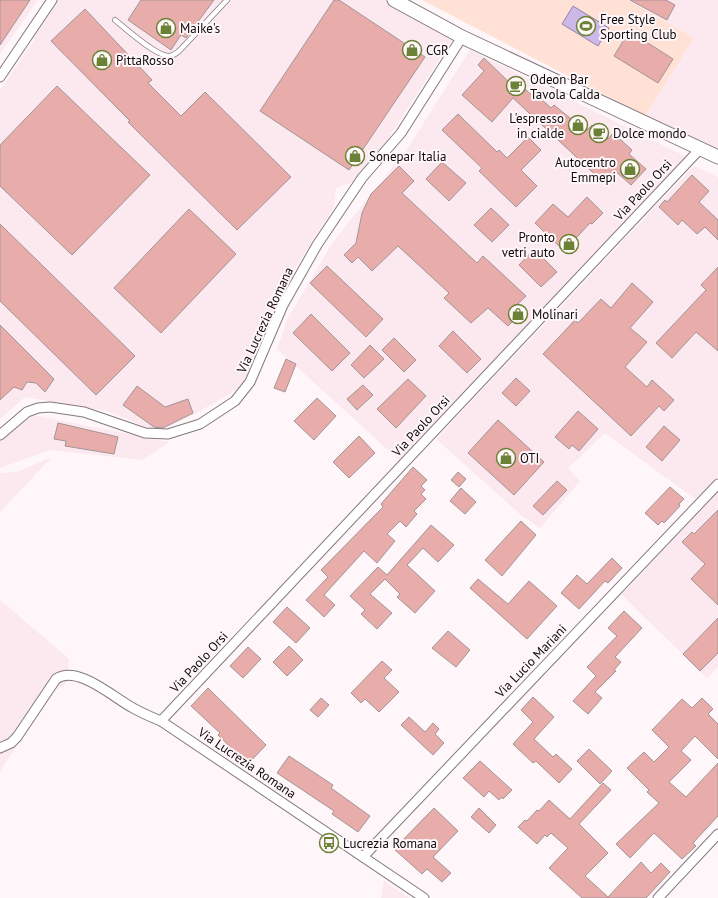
<svg xmlns="http://www.w3.org/2000/svg" width="718" height="898" font-family="'PT Sans',sans-serif">
<style>
.built{fill:#fce8ef}
.green{fill:#ffe2d5}
.water{fill:#ccb9e9;stroke:#9384a6}
.building{fill:#e8adab;stroke:#a19595}
.lines{fill:none;stroke-linecap:round;stroke-linejoin:round}
.lane-casing{stroke:#847a7d;stroke-width:6}
.street-casing{stroke:#847a7d;stroke-width:11}
.secondary-casing{stroke:#847a7d;stroke-width:15}
.lane{stroke:#fff;stroke-width:4.5}
.street{stroke:#fff;stroke-width:9}
.secondary{stroke:#fff;stroke-width:13}
.labels{text-anchor:middle;dominant-baseline:central;stroke-width:4;stroke-linejoin:round;paint-order:stroke}
.poi-label{font-size:13px;fill:#0e0a0b;stroke:#fff6f9;text-anchor:start}
.street-label{font-size:13px;fill:#0e0a0b;stroke:#fff6f9}
</style>
<rect width="100%" height="100%" fill="#fff6f9"/>
<g class="built">
<path d="M0 0H38L0 54Z"/>
<path d="M55 0H385L454 37 384 145 353 182 336 188 334 207 285 284 242 387 193 415 156 431 107 411 25 397 0 419V90L35 39 31 34Z"/>
<path d="M628 0H718V149L645 116 694 38Z"/>
<path d="M470 50 687 157 399 460 277 349 288 318 333 242 407 149Z"/>
<path d="M694 166 718 177V476L695 499 605 433 568 468 580 481 540 528 521 515 436 439Z"/>
<path d="M33 415 169 442 143 460 50 450 0 468V440Z"/>
<path d="M52 457 0 512V473L17 472Z"/>
<path d="M718 491V667L707 678 622 595Z"/>
<path d="M0 600 69 659 65 685 52 691 0 771Z"/>
<path d="M384 881 409 898H381Z"/>
</g>
<path class="green" d="M422 0H628L694 38 645 116Z"/>
<path class="water" d="M573 6 609 28 598 46 562 24Z"/>
<g class="building">
<path d="M0 0H30L0 45Z"/>
<path d="M141 0H214L186 38 181 35 171 50 128 20Z"/>
<path d="M334 0H339L425 57 349 170 260 111Z"/>
<path d="M630 0H666L675 5 667 20Z"/>
<path d="M85 9 152 80 148 83 181 116 205 92 291 177 237 230 128 122 130 121 51 41Z"/>
<path d="M629 31 673 59 658 83 614 56Z"/>
<path d="M484 58 510 83 512 80 521 89 523 87 536 99 538 96 551 108 554 105 586 131 592 125 608 139 613 133 632 150 629 154 646 169 631 185 614 170 603 182 513 98 492 122 462 95 484 71 478 65Z"/>
<path d="M57 86 150 175 72 255 0 186V145Z"/>
<path d="M458 114 497 152 499 150 507 158 528 137 541 150 521 170 537 186 516 207 479 171 482 168 442 130Z"/>
<path d="M442 162 466 183 449 201 426 179Z"/>
<path d="M399 166 414 181 402 193 477 263 483 256 526 296 516 306 522 312 508 326 488 308 471 323 444 298 449 293 398 246 372 271 358 257 352 263 344 255 356 243 362 213 371 194Z"/>
<path d="M692 175 709 191 699 202 718 220V240L705 227 697 234 682 220 678 225 659 207 665 200 667 202Z"/>
<path d="M587 197 603 213 592 224 590 223 564 251 535 223 553 204 568 217Z"/>
<path d="M491 208 509 225 492 242 474 225Z"/>
<path d="M189 209 236 254 161 333 114 288Z"/>
<path d="M0 224 135 356 96 395 0 301Z"/>
<path d="M534 249 557 272 541 287 519 265Z"/>
<path d="M327 266 383 319 366 337 310 283Z"/>
<path d="M718 267V351L696 332 672 358 656 343 706 290 701 285Z"/>
<path d="M632 283 653 302 630 328 647 342 625 367 647 387 652 380 674 400 664 411 659 406 631 436 543 354 575 320 578 323 601 299 611 308Z"/>
<path d="M311 314 350 353 332 371 293 333Z"/>
<path d="M0 325 54 379 45 392 36 383 27 382 22 390 14 387 0 400Z"/>
<path d="M453 331 481 359 467 373 439 346Z"/>
<path d="M394 338 416 360 404 372 382 350Z"/>
<path d="M370 345 384 359 364 378 351 365Z"/>
<path d="M286 359 296 364 285 392 274 388Z"/>
<path d="M516 378 530 391 516 406 502 393Z"/>
<path d="M408 379 426 396 396 428 377 409Z"/>
<path d="M363 385 373 395 357 410 347 399Z"/>
<path d="M137 386 165 407 188 399 193 413 163 428 154 427 123 405Z"/>
<path d="M317 398 336 416 314 440 294 421Z"/>
<path d="M578 411 598 429 579 451 572 445 569 449 555 437Z"/>
<path d="M498 420 544 462 514 495 468 453Z"/>
<path d="M58 423 118 437 114 454 65 446 66 441 54 439Z"/>
<path d="M664 426 680 440 662 461 646 447Z"/>
<path d="M359 436 375 453 349 478 333 462Z"/>
<path d="M413 467 427 480 421 486 425 490 421 494 426 499 414 511 417 514 406 527 400 521 387 534 395 541 377 563 364 551 324 595 335 605 324 617 306 600 328 577 321 570 383 507 381 504Z"/>
<path d="M458 472 466 479 459 487 451 480Z"/>
<path d="M557 481 567 490 543 515 533 506Z"/>
<path d="M670 487 684 499 679 504 680 506 664 523 662 521 658 525 645 513Z"/>
<path d="M461 488 476 502 465 514 450 501Z"/>
<path d="M718 510V605L691 579 705 564 682 542 692 532 694 534Z"/>
<path d="M521 521 536 535 502 576 485 560Z"/>
<path d="M431 525 454 545 438 562 423 548 407 565 435 591 415 613 397 597 400 594 385 579 370 594 392 613 377 629 361 614 365 610 350 596 378 567 387 575Z"/>
<path d="M612 558 622 568 608 583 605 581 579 609 561 593 577 575 587 584Z"/>
<path d="M478 579 508 604 529 581 557 606 527 639 470 588Z"/>
<path d="M287 607 310 628 296 643 273 622Z"/>
<path d="M624 611 642 628 615 657 621 662 614 670 616 671 595 692 602 698 588 714 573 701 596 676 587 667 617 636 608 628Z"/>
<path d="M718 618V653L700 671 683 654Z"/>
<path d="M448 631 470 650 456 667 432 648Z"/>
<path d="M289 646 303 660 287 676 273 662Z"/>
<path d="M248 647 261 659 243 678 230 666Z"/>
<path d="M382 661 392 670 384 678 399 692 379 712 365 699 361 703 351 693Z"/>
<path d="M208 688 266 745 248 764 218 735 220 733 191 706Z"/>
<path d="M533 697 554 717 534 739 553 757 556 754 572 769 559 783 536 761 533 763 513 744 533 722 521 710Z"/>
<path d="M321 698 329 705 318 717 310 710Z"/>
<path d="M702 698 713 709 708 714 718 724V759L695 736 681 751 691 760 669 782 686 797 718 763V816L693 843 696 846 682 859 654 833 630 858 616 844 659 803 647 792 649 790 627 768 644 752 654 762 669 747 652 730 682 699 692 708Z"/>
<path d="M409 717 425 732 433 723 439 729 435 734 444 743 433 755 401 725Z"/>
<path d="M589 749 612 771 600 784 577 761Z"/>
<path d="M289 756 333 785 331 788 370 816 358 832 332 814 334 811 277 773Z"/>
<path d="M480 761 512 790 503 799 502 797 499 800 489 791 484 797 463 778Z"/>
<path d="M603 783 611 790 579 824 608 853 585 876 608 897 641 862 651 873 661 863 670 872 646 898H582L549 868 568 848 551 833 547 837 545 835 537 844 518 827 525 820 527 821 537 810 539 811 549 800 570 819Z"/>
<path d="M434 808 458 831 433 857 451 873 442 882 427 869 422 874 394 849Z"/>
<path d="M479 808 496 825 489 833 471 817Z"/>
</g>
<g class="lines">
<g class="lane-casing">
<path id="lane" d="M115 20C125 28 157 57 169 56 175 56 179 51 182 48L227 0"/>
</g>
<g class="street-casing">
<g id="street">
<path d="M0 77 52 0"/>
<path d="M0 435 27 412 38 408 50 407 84 412 145 433 168 434 200 424 235 401 250 382 283 305 317 245 362 178 401 133 462 37"/>
<path d="M161 721 700 149"/>
<path d="M0 748 11 743 17 737 56 679C77 664 114 698 133 708 142 713 151 717 161 721L424 898"/>
<path d="M363 857 718 484"/>
<path d="M658 898 718 834"/>
</g>
</g>
<g class="secondary-casing">
<path id="secondary" d="M394 0 462 37 718 157"/>
</g>
<use href="#lane" class="lane"/>
<use href="#street" class="street"/>
<use href="#secondary" class="secondary"/>
</g>
<defs>
<g id="stadium-ring" transform="scale(1)"><circle r="9.5" fill="#fff6f9" stroke="#6a8235" stroke-width="1.5"/><path d="M0-5a6.5 5 0 1 0 0 10a6.5 5 0 1 0 0-10ZM-3.5-1.8h7v3.6h-7Z" fill="#6a8235"/></g>
<g id="shop-ring" transform="scale(1)"><circle r="9.5" fill="#fff6f9" stroke="#6a8235" stroke-width="1.5"/><path d="M-5-2.5h2.3a2.7 3.5 0 0 1 5.4 0H5L5.5 6h-11ZM-1.5-2.5h3a1.5 2.3 0 0 0-3 0Z" fill="#6a8235"/></g>
<g id="cafe-ring" transform="scale(1)"><circle r="9.5" fill="#fff6f9" stroke="#6a8235" stroke-width="1.5"/><path d="M-5.5-4.5H6V0H3Q3 3.5 0 3.5H-2.5Q-5.5 3.5-5.5 0ZM3-3.2v2h1.7v-2ZM-6 4.5H4V6H-6Z" fill="#6a8235"/></g>
<g id="bus-ring" transform="scale(1)"><circle r="9.5" fill="#fff6f9" stroke="#6a8235" stroke-width="1.5"/><path d="M-5-6H5V4H4V6H2V4H-2V6H-4V4H-5ZM-3.5-4V0h7V-4ZM-3.5 1.2v1.5H-2V1.2ZM2 1.2v1.5H3.5V1.2Z" fill="#6a8235"/></g>
</defs>
<g fill-rule="evenodd">
<use href="#stadium-ring" x="586" y="26"/>
<use href="#shop-ring" x="166" y="28"/>
<use href="#shop-ring" x="412" y="50"/>
<use href="#shop-ring" x="102" y="60"/>
<use href="#cafe-ring" x="516" y="86"/>
<use href="#shop-ring" x="578" y="125"/>
<use href="#cafe-ring" x="599" y="133"/>
<use href="#shop-ring" x="355" y="156"/>
<use href="#shop-ring" x="630" y="169"/>
<use href="#shop-ring" x="569" y="244"/>
<use href="#shop-ring" x="518" y="314"/>
<use href="#shop-ring" x="506" y="458"/>
<use href="#bus-ring" x="329" y="843"/>
</g>
<g class="labels">
<g class="poi-label">
<text x="600" y="19">Free Style<tspan x="600" dy="15">Sporting Club</tspan></text>
<text x="180" y="28">Maike's</text>
<text x="426" y="50">CGR</text>
<text x="116" y="60">PittaRosso</text>
<text x="530" y="79">Odeon Bar<tspan x="530" dy="15">Tavola Calda</tspan></text>
<text x="564" y="118" text-anchor="end">L'espresso<tspan x="564" dy="15">in cialde</tspan></text>
<text x="613" y="133">Dolce mondo</text>
<text x="369" y="156">Sonepar Italia</text>
<text x="616" y="162" text-anchor="end">Autocentro<tspan x="616" dy="15">Emmepi</tspan></text>
<text x="555" y="237" text-anchor="end">Pronto<tspan x="555" dy="15">vetri auto</tspan></text>
<text x="532" y="314">Molinari</text>
<text x="520" y="458">OTI</text>
<text x="343" y="843">Lucrezia Romana</text>
</g>
<g class="street-label">
<text transform="translate(643 190) rotate(-47)">Via Paolo Orsi</text>
<text transform="translate(265 320) rotate(-65)">Via Lucrezia Romana</text>
<text transform="translate(421 426) rotate(-47)">Via Paolo Orsi</text>
<text transform="translate(531 661) rotate(-46)">Via Lucio Mariani</text>
<text transform="translate(199 662) rotate(-47)">Via Paolo Orsi</text>
<text transform="translate(247 763) rotate(34)">Via Lucrezia Romana</text>
</g>
</g>
</svg>
